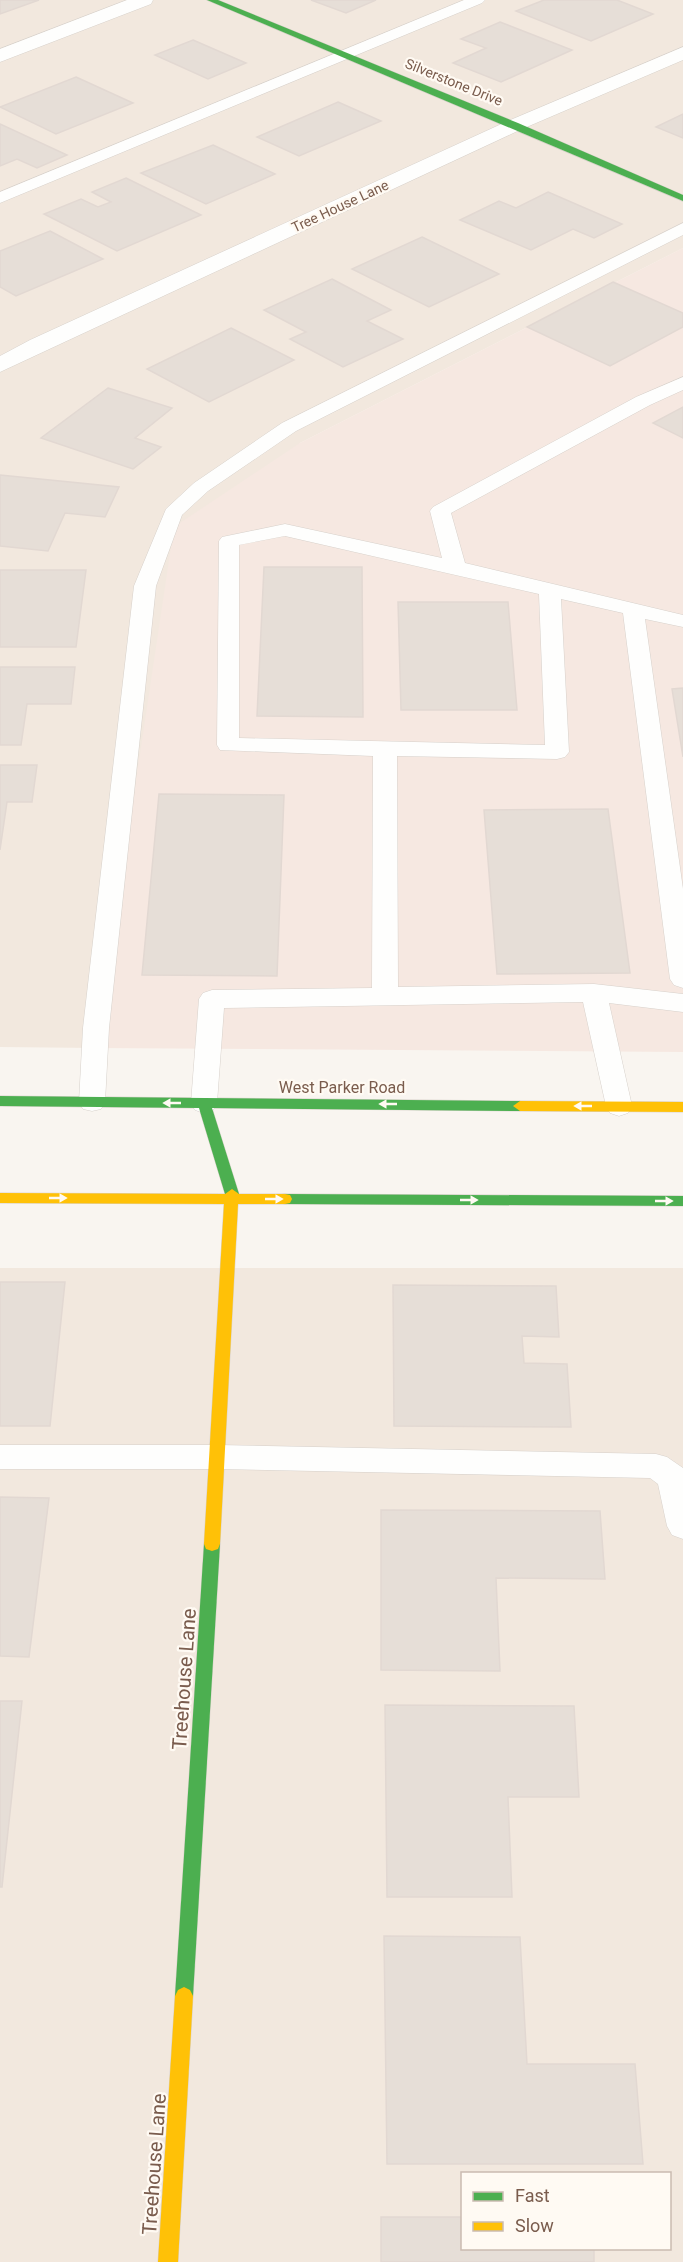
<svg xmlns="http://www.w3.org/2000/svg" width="683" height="2262" font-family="Roboto,sans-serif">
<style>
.residential{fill:#f2e8de;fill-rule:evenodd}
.commercial{fill:#f6e8e1}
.building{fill:#e6ded7;stroke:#e2d8d2;stroke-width:1.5}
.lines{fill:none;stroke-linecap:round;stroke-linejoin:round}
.lane-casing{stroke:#d7d1cb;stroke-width:1}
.street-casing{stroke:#d7d1cb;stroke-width:1}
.fast-casing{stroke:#d9d2cb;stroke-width:1}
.slow-casing{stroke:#d9d2cb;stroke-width:1}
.lane{fill:#fefefd;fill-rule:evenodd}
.street{fill:#fefefd;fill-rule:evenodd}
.fast{fill:#4caf50;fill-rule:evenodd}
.slow{fill:#ffc107;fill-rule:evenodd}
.oneway{fill:#fffaf3}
.labels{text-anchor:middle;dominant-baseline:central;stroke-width:4.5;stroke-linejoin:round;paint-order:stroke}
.far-street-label{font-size:14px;fill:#7a5c4d;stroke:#fffaf3}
.street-label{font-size:16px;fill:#7a5c4d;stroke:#fffaf3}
.near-street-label{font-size:20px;fill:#7a5c4d;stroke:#fffaf3}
</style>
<rect width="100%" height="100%" fill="#f9f5f0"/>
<g class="residential">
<path d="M0 0H683V248L300 443 96 1048 0 1047Z"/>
<path d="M0 1268H683V2262H0ZM462 2174H670V2248H462Z"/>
</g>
<path class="commercial" d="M683 248V1052L96 1048 174 527 300 443Z"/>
<g class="building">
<path d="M0 0H39L0 14Z"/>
<path d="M311 0H376L346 13Z"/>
<path d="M544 0H617L653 14 591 41 516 11Z"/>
<path d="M500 22 572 50 501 82 453 63 486 48 461 39Z"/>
<path d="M193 40 246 63 208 79 155 55Z"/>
<path d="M76 77 133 103 56 134 0 107Z"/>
<path d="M338 102 381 121 299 156 257 137Z"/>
<path d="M683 114V138L656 127Z"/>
<path d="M0 124 67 155 37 168 17 159 0 166Z"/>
<path d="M213 145 275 174 206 204 141 173Z"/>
<path d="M126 178 201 215 117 251 44 214 81 199 98 207 111 202 92 192Z"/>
<path d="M548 192 622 224 594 238 573 229 531 250 460 220 499 201 516 208Z"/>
<path d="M50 231 103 259 16 296 0 287V251Z"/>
<path d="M422 237 499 274 429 307 352 269Z"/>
<path d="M332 279 391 310 367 321 403 339 343 367 290 339 306 332 264 310Z"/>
<path d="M613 282 683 313V327L610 366 527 327Z"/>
<path d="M231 328 294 360 209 402 147 369Z"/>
<path d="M108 388 172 408 135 438 161 447 133 469 41 438Z"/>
<path d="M683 407V438L653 423Z"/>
<path d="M0 475 119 487 105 517 65 513 48 551 0 546Z"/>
<path d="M264 567H362L363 717 257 716Z"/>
<path d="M0 570H86L76 647H0Z"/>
<path d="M398 602H508L517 710H401Z"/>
<path d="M0 667H75L71 704H27L21 745H0Z"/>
<path d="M683 688V757L672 689Z"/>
<path d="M0 765H37L32 802H7L0 850Z"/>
<path d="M159 794 284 795 277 976 142 975Z"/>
<path d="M608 809 630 973 497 974 484 810Z"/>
<path d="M0 1282H65L50 1426H0Z"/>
<path d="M393 1285 556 1286 559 1337 522 1336 524 1363 567 1364 571 1427 394 1426Z"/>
<path d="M0 1497 49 1498 29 1657 0 1656Z"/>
<path d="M381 1510 600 1511 605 1579 496 1578 500 1671 381 1670Z"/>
<path d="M0 1701H22L2 1887H0Z"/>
<path d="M385 1705 574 1706 579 1797H508L512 1897H387Z"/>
<path d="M384 1936 520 1937 527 2064H635L643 2164H387Z"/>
<path d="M381 2217H462V2248H594V2262H381Z"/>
</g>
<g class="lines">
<g class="lane-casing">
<g id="lane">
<path d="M464 0H485L482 3 0 203V192Z"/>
<path d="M683 223V235L296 431 208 491 182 515 156 586 109 1028 105 1102 101 1109 92 1111 83 1109 79 1102 83 1028 134 586 166 509 194 483 282 423Z"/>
<path d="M683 377V390L650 405 451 513 465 563 683 615V627L645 619 683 889V988L674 985 670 979 623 613 561 599 569 752 565 757 557 759 397 756 398 987 594 984 683 994V1012L609 1003 632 1106 628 1113 619 1116 610 1113 606 1106 583 1002 224 1008 217 1103 213 1110 204 1113 195 1110 191 1103 199 999 203 993 212 990 372 988 373 756 220 750 217 745 219 541 222 537 285 524 442 558 430 511 433 507 636 397ZM285 536 539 594 545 745 239 738V545Z"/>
<path d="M0 1445H218L656 1454 667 1457 683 1468V1539L672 1535 667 1526 658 1484 650 1478 218 1469H0Z"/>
</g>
</g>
<g class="street-casing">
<g id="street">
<path d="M127 0H153L151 4 0 62V49Z"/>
<path d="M683 47V60L522 129 0 372V356L30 340 508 121Z"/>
</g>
</g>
<g class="fast-casing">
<g id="fast">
<path d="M207 0H218L518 123 683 195V201Z"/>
<path d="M0 1096 520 1101 527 1106 520 1111 212 1108 239 1194 237 1198H227L225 1194 199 1108 0 1106Z"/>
<path d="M285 1194 683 1196V1206L285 1204 280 1203 278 1199 280 1195Z"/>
<path d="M212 1537 218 1539 220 1544 193 1996 190 2002 184 2005 178 2002 175 1996 204 1544 206 1539Z"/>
</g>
</g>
<g class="slow-casing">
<g id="slow">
<path d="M520 1101 683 1102V1112L520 1111 513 1106Z"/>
<path d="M232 1189 239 1194H285L290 1195 292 1199 290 1203 285 1204H238L220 1544 218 1549 212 1551 206 1549 204 1544 224 1204 0 1203V1193L225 1194Z"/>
<path d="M184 1987 190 1990 193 1996 178 2262H158L175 1996 178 1990Z"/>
</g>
</g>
<use href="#lane" class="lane"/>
<use href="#street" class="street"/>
<use href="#fast" class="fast"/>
<use href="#slow" class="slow"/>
</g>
<defs><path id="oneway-solid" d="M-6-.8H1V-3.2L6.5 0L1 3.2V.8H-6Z" transform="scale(1.5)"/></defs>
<g class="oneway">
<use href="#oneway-solid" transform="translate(172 1103) rotate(-180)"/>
<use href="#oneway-solid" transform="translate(388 1104) rotate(-180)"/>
<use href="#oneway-solid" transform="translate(583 1106) rotate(-180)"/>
<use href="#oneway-solid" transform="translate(58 1198)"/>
<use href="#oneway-solid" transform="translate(274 1199)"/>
<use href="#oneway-solid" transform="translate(469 1200)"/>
<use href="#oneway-solid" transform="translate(664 1201)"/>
</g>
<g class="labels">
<g class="far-street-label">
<text transform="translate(454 82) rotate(22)">Silverstone Drive</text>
<text transform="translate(340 206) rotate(-25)">Tree House Lane</text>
</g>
<g class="street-label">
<text x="342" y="1087">West Parker Road</text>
</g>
<g class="near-street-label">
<text transform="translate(184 1679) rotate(-86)">Treehouse Lane</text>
<text transform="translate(154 2164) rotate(-86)">Treehouse Lane</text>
</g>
</g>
<rect x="461" y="2172" width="210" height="78" fill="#fffaf3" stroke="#cabbb1" stroke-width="1.5"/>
<rect x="473" y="2192" width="30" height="9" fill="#4caf50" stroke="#cabbb1" stroke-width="1.5"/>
<text x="515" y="2202" font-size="18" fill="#7a5c4d">Fast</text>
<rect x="473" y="2222" width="30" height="9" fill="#ffc107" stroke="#cabbb1" stroke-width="1.5"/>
<text x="515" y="2232" font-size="18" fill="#7a5c4d">Slow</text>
</svg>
